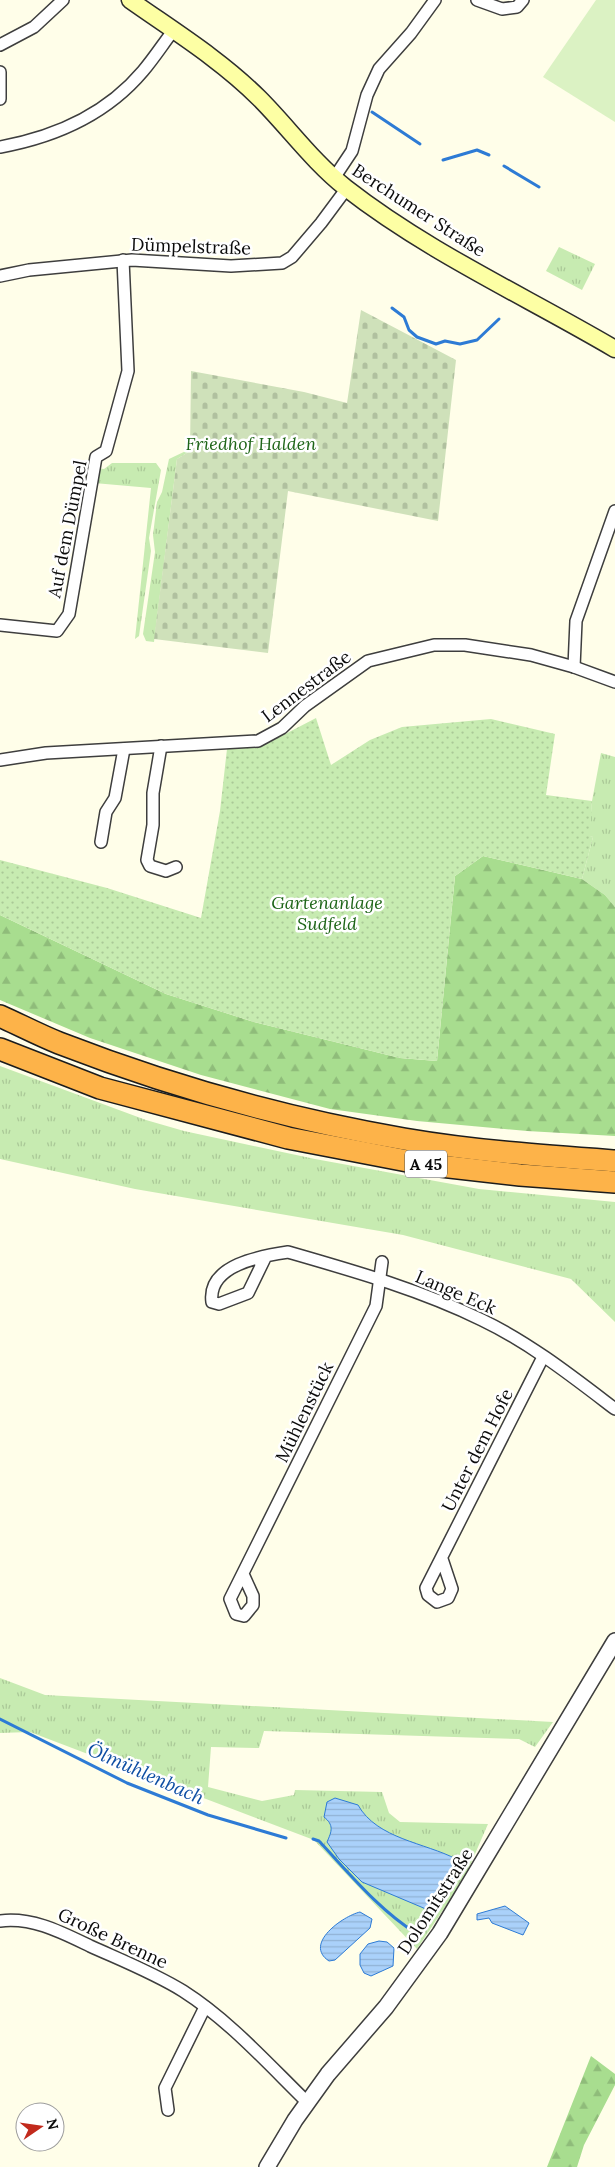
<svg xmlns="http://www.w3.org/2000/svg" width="615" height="2167" font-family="Lora,serif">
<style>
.grass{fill:url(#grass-tufts);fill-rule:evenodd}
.forest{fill:url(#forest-firs)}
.cemetery{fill:url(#cemetery-stones)}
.garden{fill:url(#garden-dots)}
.pitch{fill:#dbf2c3}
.water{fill:url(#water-rules);stroke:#2d7bd5}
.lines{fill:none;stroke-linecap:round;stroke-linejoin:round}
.stream{stroke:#2d7bd5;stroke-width:3}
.minor-casing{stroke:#3e3e3e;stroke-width:14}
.tertiary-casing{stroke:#3e3e3e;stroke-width:18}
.secondary-casing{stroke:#2d2d2d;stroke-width:19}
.motorway-casing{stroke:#1c1c1c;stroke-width:24}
.minor{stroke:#fff;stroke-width:11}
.tertiary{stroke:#fff;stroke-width:15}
.secondary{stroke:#fdffa4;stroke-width:16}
.motorway{stroke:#fdb349;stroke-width:21}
.labels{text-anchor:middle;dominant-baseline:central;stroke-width:5;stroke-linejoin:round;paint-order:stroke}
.shield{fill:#fff;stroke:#545454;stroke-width:1}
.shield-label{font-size:16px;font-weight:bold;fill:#0b0b0b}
.street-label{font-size:18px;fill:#0b0b0b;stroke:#fff}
.park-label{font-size:18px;font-style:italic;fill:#1e6518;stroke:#fff}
.water-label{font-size:19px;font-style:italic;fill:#0e4ea3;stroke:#fff}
</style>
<defs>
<pattern id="grass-tufts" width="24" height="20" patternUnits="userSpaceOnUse" patternTransform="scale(1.25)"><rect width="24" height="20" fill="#c7ebb1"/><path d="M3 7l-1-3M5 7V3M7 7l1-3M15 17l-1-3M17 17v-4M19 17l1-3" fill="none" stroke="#aac897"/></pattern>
<pattern id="forest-firs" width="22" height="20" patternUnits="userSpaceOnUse" patternTransform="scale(1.25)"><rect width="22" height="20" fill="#a8dd8f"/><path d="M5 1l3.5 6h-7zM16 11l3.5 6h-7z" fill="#8fbc7a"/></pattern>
<pattern id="cemetery-stones" width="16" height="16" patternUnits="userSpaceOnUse" patternTransform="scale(1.25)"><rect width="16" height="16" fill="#cfe1ba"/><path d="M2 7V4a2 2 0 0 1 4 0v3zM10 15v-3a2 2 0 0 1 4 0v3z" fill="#b0c09f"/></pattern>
<pattern id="garden-dots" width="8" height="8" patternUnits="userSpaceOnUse" patternTransform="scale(1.25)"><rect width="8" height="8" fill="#c7ebb1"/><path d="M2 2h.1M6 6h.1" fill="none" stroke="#aac897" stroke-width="1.8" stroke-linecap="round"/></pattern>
<pattern id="water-rules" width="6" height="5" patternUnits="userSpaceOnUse" patternTransform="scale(1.25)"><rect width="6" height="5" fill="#aad1fa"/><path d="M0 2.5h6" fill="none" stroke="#91b2d5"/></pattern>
</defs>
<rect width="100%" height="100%" fill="#fffee9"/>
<g class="grass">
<path d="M559 247 595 264 582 290 546 271Z"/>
<path d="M190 449V451L177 459 154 642 146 641 143 634 155 552 153 535 157 502 162 492 169 459Z"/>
<path d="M112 463H156L161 470 149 538 151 551 139 636 135 639 151 488 94 483 96 468 104 469Z"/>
<path d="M601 753 615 757V907L605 895 582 879 593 837 589 836 592 801Z"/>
<path d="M0 1066 146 1120 184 1131 315 1159 479 1189 615 1202V1322L571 1279 403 1235 135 1189 0 1159Z"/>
<path d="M0 1678 45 1695 553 1722 535 1747 519 1739 264 1731 259 1748 211 1747 208 1787 262 1801 294 1795 295 1790 382 1792 389 1813 400 1822 488 1824 465 1877 417 1949 314 1840 30 1732 0 1733ZM358 1805C377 1839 425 1843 456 1859L458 1873 446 1890 339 1859 331 1822Z"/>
</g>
<g class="forest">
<path d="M483 856 582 879 605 895 615 907V1136L527 1131 417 1121 330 1109 201 1075 90 1038 0 1000V915L166 994 254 1022 400 1058 437 1061 455 876Z"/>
<path d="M591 2056 615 2074V2085L584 2145 577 2167H547Z"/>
</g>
<path class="cemetery" d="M361 310 456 360 438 521 288 491 268 653 154 639 177 459 190 451 191 371 304 392 347 403Z"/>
<path class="garden" d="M316 718 331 765 370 740 402 727 491 719 555 734 546 795 592 801 590 836 593 837 582 879 483 856 455 876 437 1061 400 1058 254 1022 166 994 0 915V860L107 888 201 918 220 811 227 749 257 747 270 742Z"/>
<path class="pitch" d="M596 0H615V122L543 77Z"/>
<g class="water">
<path d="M335 1798 358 1805C377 1839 426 1843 456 1859L458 1873 450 1889 445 1890 433 1912 362 1882 339 1859 327 1842C332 1831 334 1825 324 1817L327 1802Z"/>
<path d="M505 1906 529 1923 523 1935 492 1923 489 1918 477 1920V1914Z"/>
<path d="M360 1912 372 1919 370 1928 335 1960 329 1961C303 1944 343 1916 360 1912Z"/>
<path d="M379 1941 387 1942 394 1948 393 1966 371 1976 364 1973 360 1965V1954L368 1944Z"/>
</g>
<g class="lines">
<g class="stream">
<path d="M372 112 420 144"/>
<path d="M443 160 477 150 489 155"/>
<path d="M504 166 539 187"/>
<path d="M392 308 404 317 409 330 417 337 436 344 445 341 460 344 477 340 499 319"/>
<path d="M0 1719 127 1783 208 1815 286 1838"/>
<path d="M313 1839 319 1841C349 1873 379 1910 416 1933"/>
</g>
<g class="minor-casing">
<g id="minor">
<path d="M477 0 502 9 517 7 523 0"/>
<path d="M0 45 34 27 63 0"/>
<path d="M0 72V99"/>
<path d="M0 147C55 137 106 115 143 71 154 58 163 44 173 31"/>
<path d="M334 178 352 151 367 95 379 69 411 33 435 0"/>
<path d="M0 276 29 270 132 260 231 266 282 263 292 257 321 223 347 188"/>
<path d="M0 625 57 631 69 614 96 457 106 451 128 371 123 260"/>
<path d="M574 667 576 621 615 511"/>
<path d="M161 746 153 793V825L147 860 150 866 166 871 176 867"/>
<path d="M0 760 46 753 258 741 282 728 305 706 368 661 434 645H465L531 655 574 667 615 682"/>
<path d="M101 842 106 812 115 798 124 749"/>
<path d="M265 1258 248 1293 219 1304 212 1302C207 1265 261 1256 288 1252 354 1271 421 1290 482 1320 530 1343 573 1377 615 1409"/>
<path d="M442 1559 452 1589 448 1598 437 1602 428 1595 426 1588 543 1357"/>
<path d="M243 1574 253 1596V1605L244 1616 236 1614 230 1599 376 1306 382 1262"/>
<path d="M0 1921C33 1917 61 1932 90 1946 121 1960 154 1973 183 1991 230 2021 268 2064 308 2103"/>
<path d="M168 2110 165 2088 205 2007"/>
</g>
</g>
<g class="tertiary-casing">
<path id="tertiary" d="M267 2167 295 2120 328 2074 386 2007 440 1933 615 1641"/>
</g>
<g class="secondary-casing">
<path id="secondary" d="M130 0C174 31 221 60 259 98 288 127 313 162 346 188 428 252 525 296 615 349"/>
</g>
<g class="motorway-casing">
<g id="motorway">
<path d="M0 1016C20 1025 39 1035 59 1043 170 1086 287 1119 404 1139 474 1151 545 1156 615 1161"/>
<path d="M0 1049 100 1088 288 1138 423 1164 520 1175 615 1182"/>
</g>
</g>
<use href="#minor" class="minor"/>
<use href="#tertiary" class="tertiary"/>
<use href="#secondary" class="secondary"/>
<use href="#motorway" class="motorway"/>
</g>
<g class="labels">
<rect class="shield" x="405" y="1150.5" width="42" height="27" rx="4"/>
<g class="shield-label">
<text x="426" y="1164">A 45</text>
</g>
<g class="street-label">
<text transform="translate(419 210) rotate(33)">Berchumer Straße</text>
<text transform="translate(191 246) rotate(2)">Dümpelstraße</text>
<text transform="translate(67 529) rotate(-79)">Auf dem Dümpel</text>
<text transform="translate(306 686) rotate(-37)">Lennestraße</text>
<text transform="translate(456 1292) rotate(23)">Lange Eck</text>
<text transform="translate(304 1412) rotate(-64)">Mühlenstück</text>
<text transform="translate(477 1450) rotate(-63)">Unter dem Hofe</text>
<text transform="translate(435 1901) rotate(-57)">Dolomitstraße</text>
<text transform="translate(113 1938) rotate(25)">Große Brenne</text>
</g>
<g class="park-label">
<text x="251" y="443">Friedhof Halden</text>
<text x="327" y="902">Gartenanlage<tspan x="327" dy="21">Sudfeld</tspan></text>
</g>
<g class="water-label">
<text transform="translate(146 1773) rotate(24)">Ölmühlenbach</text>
</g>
</g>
<g transform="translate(40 2127) rotate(77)"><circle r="24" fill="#ffffff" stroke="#9d9d9d"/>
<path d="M0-4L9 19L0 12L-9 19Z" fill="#c22a1c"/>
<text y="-8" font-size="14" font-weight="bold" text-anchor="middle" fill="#0b0b0b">N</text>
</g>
</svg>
